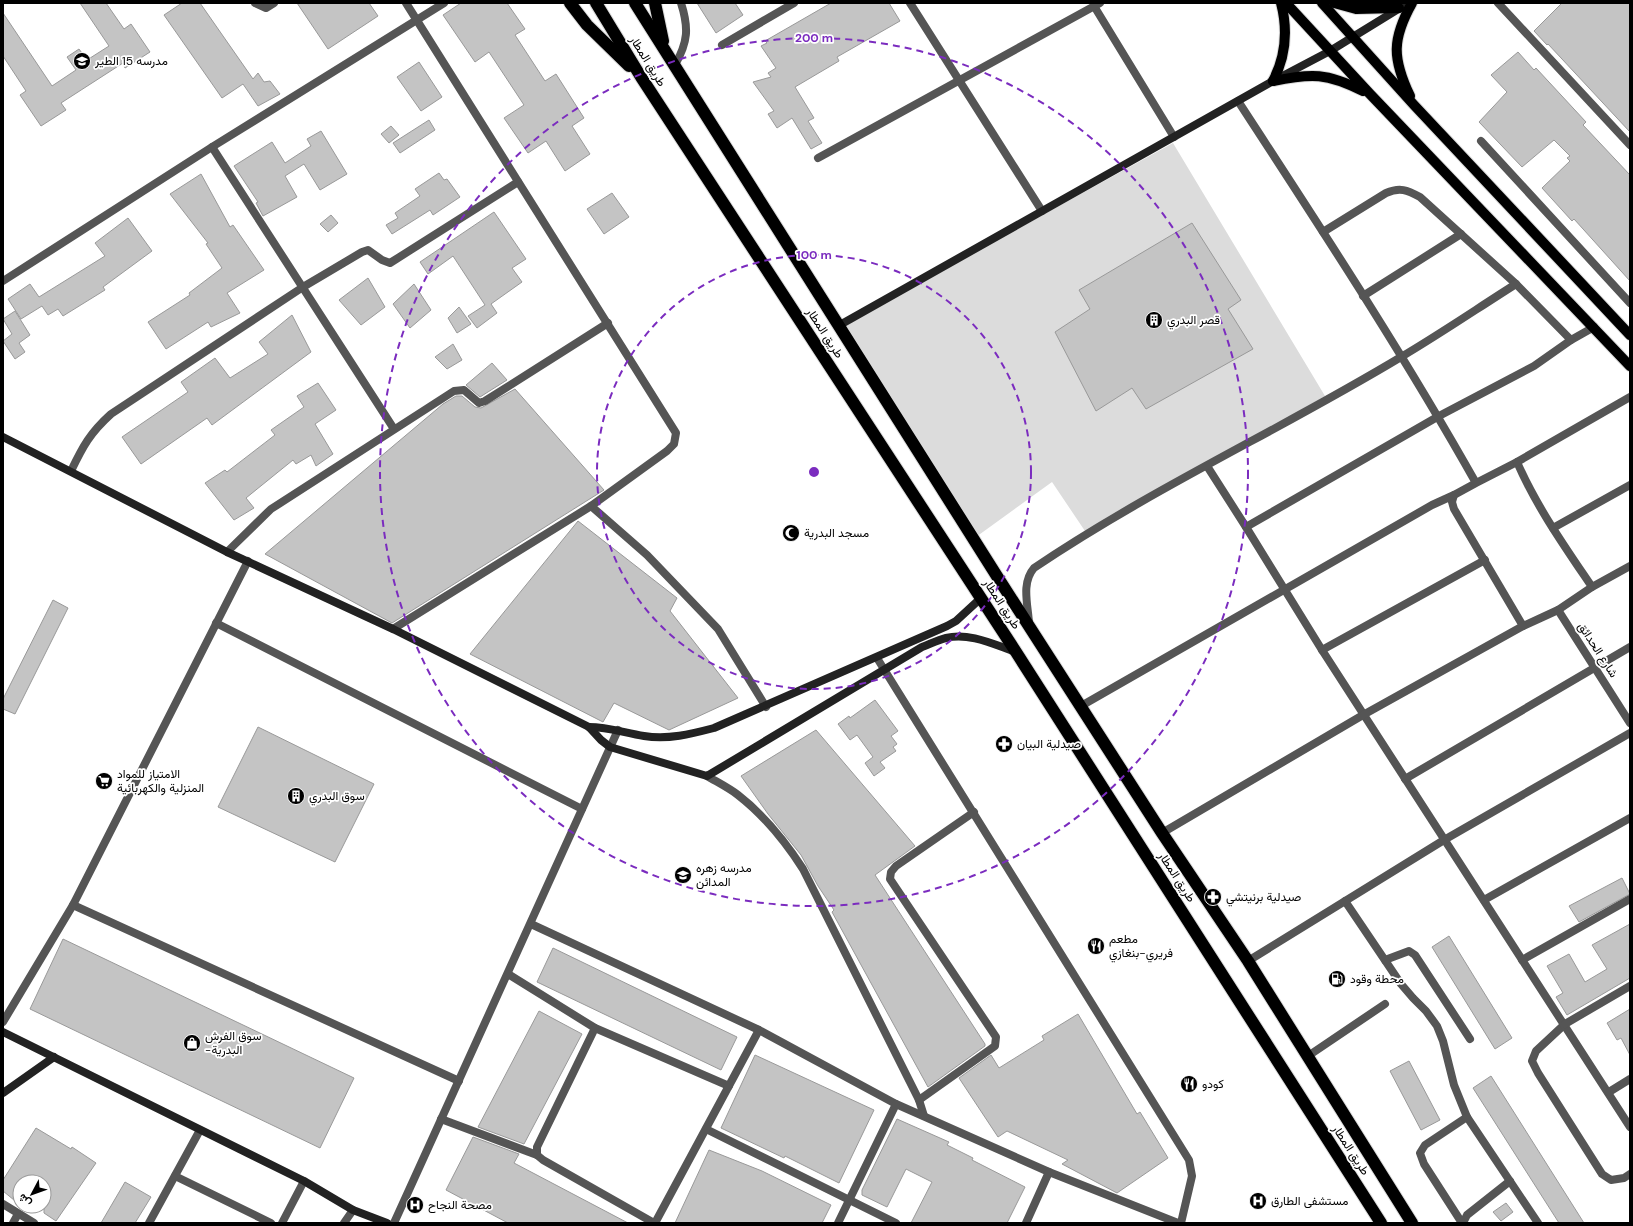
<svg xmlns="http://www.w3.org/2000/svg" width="1633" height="1226" font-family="'DM Sans',Vazirmatn,sans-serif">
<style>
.green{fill:#dcdcdc}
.building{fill:#c4c4c4;stroke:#999}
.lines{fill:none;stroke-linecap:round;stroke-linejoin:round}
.primary-casing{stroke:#dbdbdb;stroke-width:12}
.highway-casing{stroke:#dbdbdb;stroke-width:14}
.lane{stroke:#555;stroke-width:8}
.street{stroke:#555;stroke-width:8}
.secondary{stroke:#222;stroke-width:8}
.primary{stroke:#000;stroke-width:10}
.highway{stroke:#000;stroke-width:12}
.ring{fill:none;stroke:#7b2cbf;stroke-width:2;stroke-dasharray:7 5}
.labels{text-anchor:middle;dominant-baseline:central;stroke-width:3.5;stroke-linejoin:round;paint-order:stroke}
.poi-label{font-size:12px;fill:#000;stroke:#fff;text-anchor:start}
.street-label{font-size:12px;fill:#000;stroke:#fff}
.centre{fill:#7b2cbf;stroke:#fff;stroke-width:2}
.ring-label{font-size:12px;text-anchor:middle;font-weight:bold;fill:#7b2cbf;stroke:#fff;stroke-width:3.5;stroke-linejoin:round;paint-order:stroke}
</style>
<rect width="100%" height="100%" fill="#fff"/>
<path class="green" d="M1173 143 1325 396 1087 534 1052 482 976 537 842 326Z"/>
<g class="building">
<path d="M80 3H106L124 29 131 24 150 52 125 68 123 63 61 103 66 110 41 126 20 95 26 91 3 56V13L52 86 76 70 67 57 79 49 87 60 109 46Z"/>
<path d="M182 3H200L253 79 258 73 264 82 270 81 280 94 258 106 243 84 222 98 164 15Z"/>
<path d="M297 3H369L378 16 328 49Z"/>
<path d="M461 3H507L525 29 515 35 545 81 556 74 584 118 572 126 590 154 565 171 546 141 528 153 504 118 524 105 489 52 475 62 443 15Z"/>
<path d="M697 3H735L743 15 716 33Z"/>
<path d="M831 3H889L900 21 837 57 839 61 795 87 814 118 808 121 822 143 811 149 792 118 777 128 768 114 774 111 753 82 771 77 768 73 776 68 761 46 767 43 765 41Z"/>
<path d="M1562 3H1630V132L1548 44 1547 45 1534 31Z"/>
<path d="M1518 52 1534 70 1536 68 1586 122 1583 125 1630 175V281L1574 219 1572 221 1542 188 1570 161 1567 158 1570 156 1554 140 1522 167 1479 122 1507 92 1491 75Z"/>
<path d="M419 62 442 97 421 111 397 77Z"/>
<path d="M429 120 435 130 400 153 393 143Z"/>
<path d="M391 126 399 135 389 143 381 134Z"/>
<path d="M321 131 347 174 320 190 304 164 285 176 297 197 263 216 256 203 258 202 234 166 272 142 285 163 311 146 307 139Z"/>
<path d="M439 173 444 180 447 179 460 197 433 215 430 210 392 234 386 225 398 218 395 213 420 196 415 189Z"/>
<path d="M201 174 230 227 233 225 264 270 227 293 240 313 211 327 208 322 166 349 148 322 190 295 189 293 222 268 206 244 208 243 170 194Z"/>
<path d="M612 193 629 217 604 234 587 209Z"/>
<path d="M494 212 526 259 512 268 522 282 491 304 497 313 477 328 468 316 485 305 453 256 428 274 420 262Z"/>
<path d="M331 215 338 223 328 232 320 224Z"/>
<path d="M128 218 152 251 103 287 105 290 63 316 58 309 48 315 42 306 21 319 8 299 30 284 39 297 105 256 95 243Z"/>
<path d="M1192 223 1241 300 1228 309 1253 349 1146 409 1132 388 1096 411 1055 332 1090 309 1079 290Z"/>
<path d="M368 278 385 307 361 325 339 300Z"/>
<path d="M414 284 431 310 410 328 393 304Z"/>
<path d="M459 307 471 324 457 333 448 318Z"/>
<path d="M15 311 30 335 19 343 25 352 15 359 3 341 12 334 3 319Z"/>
<path d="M292 315 311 352 212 425 207 418 141 464 122 437 188 392 181 382 215 358 230 378 268 354 259 342Z"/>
<path d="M453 344 462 360 447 369 435 357Z"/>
<path d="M492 363 507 380 480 397 466 385Z"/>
<path d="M318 383 336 410 315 424 333 454 316 466 311 455 296 464 293 460 246 498 254 508 234 520 205 483 225 470 227 472 275 435 271 430 304 407 297 396Z"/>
<path d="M515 389 604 490 392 623 265 554 443 404 456 396H462L475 407 481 408Z"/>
<path d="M578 521 677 598 670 611 738 698 669 730 614 703 603 722 470 654Z"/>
<path d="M53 600 68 608 15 714 3 709V699Z"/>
<path d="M875 700 898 731 891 736 897 744 893 747 896 751 880 762 885 768 874 776 865 763 873 757 857 735 850 740 838 724 849 716 850 718Z"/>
<path d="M258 727 374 784 335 862 218 807Z"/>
<path d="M816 730 915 846 875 875 985 1044V1046L928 1087 832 912 834 910 818 886 801 855 768 814 741 776Z"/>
<path d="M1622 878 1630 894 1579 922 1569 906Z"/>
<path d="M1630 924V978L1567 1015 1556 997 1563 993 1547 966 1569 954 1585 982 1607 969 1592 945Z"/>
<path d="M1449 936 1512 1038 1495 1049 1432 947Z"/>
<path d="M63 939 354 1078 320 1148 30 1009Z"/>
<path d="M553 948 737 1037 721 1070 537 982Z"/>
<path d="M1630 1009V1055L1621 1038 1617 1040 1607 1023Z"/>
<path d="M539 1011 582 1034 524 1144 478 1127Z"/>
<path d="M1078 1014 1137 1114 1140 1112 1168 1158 1117 1193 1062 1164 1068 1160 1007 1131 998 1137 959 1078 991 1055 999 1068 1044 1040 1042 1036Z"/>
<path d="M755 1055 874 1110 839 1183 785 1156 784 1158 721 1128Z"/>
<path d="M1409 1061 1440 1120 1421 1130 1390 1071Z"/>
<path d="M1491 1076 1584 1223H1559L1473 1088Z"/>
<path d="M897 1119 949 1142 947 1145 973 1158 972 1160 1025 1187 1007 1223H911L932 1182 906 1169 887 1207 862 1195V1190Z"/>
<path d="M36 1128 71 1149 72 1147 96 1163 56 1221 44 1213V1182H20V1205L3 1191V1180Z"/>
<path d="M473 1137 519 1154 514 1163 628 1223H508L446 1190Z"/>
<path d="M709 1150 762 1171 831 1205 822 1223H675Z"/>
<path d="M125 1182 151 1197 135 1223H101Z"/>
<path d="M1506 1203 1513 1212 1501 1221 1493 1212Z"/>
</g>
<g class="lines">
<g class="primary-casing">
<g id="primary">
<path d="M1286 3 1370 94 1630 366"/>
<path d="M1322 3 1414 105 1630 335"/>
<path d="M1334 3 1356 9 1399 8"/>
<path d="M1273 81C1312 73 1327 73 1363 91"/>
<path d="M1273 81C1286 56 1288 30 1281 3"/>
<path d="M1410 96C1392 58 1392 39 1412 3"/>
</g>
</g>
<g class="highway-casing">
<g id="highway">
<path d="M570 3 587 25 629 66"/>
<path d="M596 3 641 77 1016 652 1381 1223"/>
<path d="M635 3 1000 581 1162 833 1248 961 1412 1223"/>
<path d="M655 3 663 41"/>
</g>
</g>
<g class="lane">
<path d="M216 623 582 809"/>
<path d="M73 905 459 1081"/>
<path d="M1385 960 1409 951 1415 955 1470 1039"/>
<path d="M1565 1024 1536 1051 1532 1061 1538 1073 1602 1174 1611 1180 1624 1178 1630 1174"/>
<path d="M1308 1056 1385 1004"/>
</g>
<g class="street">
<path d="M255 3 266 8 274 3"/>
<path d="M910 3 1042 211"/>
<path d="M1498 3 1630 145"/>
<path d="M1094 6 1174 137"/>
<path d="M722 45 794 3"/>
<path d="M675 65C688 42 689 28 681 3"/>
<path d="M1238 101C1320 227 1403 353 1476 483L1454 495 1452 502 1454 509 1523 626 1558 610 1592 587C1565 547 1536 506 1517 462L1476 483"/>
<path d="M1481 141 1630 303"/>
<path d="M212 147 394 429"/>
<path d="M818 158 1100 3"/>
<path d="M3 281 212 147 444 3"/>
<path d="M1363 296 1461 234"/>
<path d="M1571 340 1594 327"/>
<path d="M1517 462 1630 397"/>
<path d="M1207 466 1246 527 1322 650 1630 1127"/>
<path d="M71 471C83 446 90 433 111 414L303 287 362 252 368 250 382 260 390 263 518 182"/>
<path d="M591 506 647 555 718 629 766 707"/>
<path d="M1246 527 1439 416 1534 366 1571 340 1516 284 1420 197C1407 190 1400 187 1386 193L1323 232"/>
<path d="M1553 528 1630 485"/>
<path d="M227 552 271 509 454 391 464 390 479 403 485 401 608 323"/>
<path d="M1592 587 1630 566"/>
<path d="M1558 610 1630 723"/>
<path d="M1029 623C1028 605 1021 583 1034 568 1151 489 1280 430 1401 357 1440 334 1478 308 1516 284"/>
<path d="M393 629 591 506 667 451 674 444 676 433 406 3"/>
<path d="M1322 650 1485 560"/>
<path d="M877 658 1189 1160 1192 1176 1181 1223"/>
<path d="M1081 706 1432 505 1454 495"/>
<path d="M707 776C717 782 729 788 738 795 765 816 785 841 803 869L919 1100 924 1116"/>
<path d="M1405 779 1630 647"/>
<path d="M1162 833 1363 715 1523 626"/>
<path d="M1484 900 1630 818"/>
<path d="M1345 901 1401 984 1413 998 1426 1011 1437 1026 1443 1041 1454 1085 1467 1117 1538 1223"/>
<path d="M531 924 759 1030 896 1104 1049 1172 1178 1223"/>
<path d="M1522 960 1630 899"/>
<path d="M1248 961 1444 840 1630 733"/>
<path d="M508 974 595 1028 729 1086"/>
<path d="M3 1022 73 905 248 561"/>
<path d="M1565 1024 1630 986"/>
<path d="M595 1028 537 1147V1155L543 1160 654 1223"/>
<path d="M1609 1092 1630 1079"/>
<path d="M919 1100 995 1046 996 1037 890 879 891 872 896 866 974 812"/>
<path d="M441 1119 537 1155"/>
<path d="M706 1129 896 1223"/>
<path d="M175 1176 271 1223"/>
<path d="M3 1204 34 1223"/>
<path d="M13 1223 18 1214"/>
<path d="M149 1223 200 1130"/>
<path d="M282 1223 304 1181"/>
<path d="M344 1223 353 1210"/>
<path d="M394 1223 618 730"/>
<path d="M655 1223 759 1030"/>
<path d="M838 1223 896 1104"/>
<path d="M1026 1223 1049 1172"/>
<path d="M1462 1223 1424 1164 1420 1153 1425 1145 1467 1117"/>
<path d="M1463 1223 1467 1215 1510 1181"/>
</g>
<g class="secondary">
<path d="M838 326 1273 81 1330 51 1408 3"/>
<path d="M3 437 227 552 393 629 589 727 601 740 610 747 707 776 922 647C930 644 938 640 946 638 969 632 995 645 1016 652"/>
<path d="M589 727C608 727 625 733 644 736 668 740 691 734 714 728L947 626 956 621 981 598"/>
<path d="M3 1032 304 1181 353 1210 387 1223"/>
<path d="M3 1093 54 1057"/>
</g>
<use href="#primary" class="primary"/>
<use href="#highway" class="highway"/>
</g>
<g class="ring">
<circle cx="814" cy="472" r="217"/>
<circle cx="814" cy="472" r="434"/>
</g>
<defs>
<g id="school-disc" transform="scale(0.9)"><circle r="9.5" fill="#000" stroke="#fff"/><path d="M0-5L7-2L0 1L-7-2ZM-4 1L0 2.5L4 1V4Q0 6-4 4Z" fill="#fff"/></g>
<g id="building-disc" transform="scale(0.9)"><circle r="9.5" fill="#000" stroke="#fff"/><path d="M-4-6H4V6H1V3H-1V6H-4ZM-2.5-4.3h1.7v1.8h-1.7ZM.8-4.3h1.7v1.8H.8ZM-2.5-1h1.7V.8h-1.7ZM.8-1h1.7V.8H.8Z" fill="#fff"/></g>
<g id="mosque-disc" transform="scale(0.9)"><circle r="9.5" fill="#000" stroke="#fff"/><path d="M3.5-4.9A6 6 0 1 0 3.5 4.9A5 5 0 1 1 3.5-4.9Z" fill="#fff"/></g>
<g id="pharmacy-disc" transform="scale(0.9)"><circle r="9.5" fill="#000" stroke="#fff"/><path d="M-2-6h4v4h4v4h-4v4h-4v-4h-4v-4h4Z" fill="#fff"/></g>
<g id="supermarket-disc" transform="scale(0.9)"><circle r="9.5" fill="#000" stroke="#fff"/><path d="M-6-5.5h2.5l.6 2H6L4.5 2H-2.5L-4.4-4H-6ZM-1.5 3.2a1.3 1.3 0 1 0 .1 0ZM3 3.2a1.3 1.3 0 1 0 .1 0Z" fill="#fff"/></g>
<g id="restaurant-disc" transform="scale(0.9)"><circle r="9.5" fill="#000" stroke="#fff"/><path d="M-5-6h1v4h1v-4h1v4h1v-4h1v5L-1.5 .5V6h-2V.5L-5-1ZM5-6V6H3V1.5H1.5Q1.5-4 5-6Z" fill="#fff"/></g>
<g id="fuel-disc" transform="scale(0.9)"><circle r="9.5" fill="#000" stroke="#fff"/><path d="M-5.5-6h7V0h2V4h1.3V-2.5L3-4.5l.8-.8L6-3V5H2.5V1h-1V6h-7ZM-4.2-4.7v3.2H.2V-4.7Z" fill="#fff"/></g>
<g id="shop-disc" transform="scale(0.9)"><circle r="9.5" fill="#000" stroke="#fff"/><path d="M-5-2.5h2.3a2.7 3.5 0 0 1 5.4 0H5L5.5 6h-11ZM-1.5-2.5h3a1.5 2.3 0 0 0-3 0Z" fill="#fff"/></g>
<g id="hospital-disc" transform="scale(0.9)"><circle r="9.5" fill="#000" stroke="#fff"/><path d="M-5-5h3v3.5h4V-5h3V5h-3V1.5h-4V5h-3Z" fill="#fff"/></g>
</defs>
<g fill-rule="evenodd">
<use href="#school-disc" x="82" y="61"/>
<use href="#building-disc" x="1154" y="320"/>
<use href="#mosque-disc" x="791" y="533"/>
<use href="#pharmacy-disc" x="1004" y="744"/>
<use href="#supermarket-disc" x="104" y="781"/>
<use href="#building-disc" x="296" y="796"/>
<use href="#school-disc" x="683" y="875"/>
<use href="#pharmacy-disc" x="1213" y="897"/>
<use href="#restaurant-disc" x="1096" y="946"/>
<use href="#fuel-disc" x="1337" y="979"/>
<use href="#shop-disc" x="192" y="1043"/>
<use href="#restaurant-disc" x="1189" y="1084"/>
<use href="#hospital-disc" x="1258" y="1201"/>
<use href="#hospital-disc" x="415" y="1205"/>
</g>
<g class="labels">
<g class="poi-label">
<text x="95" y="61">مدرسه 15 الطير</text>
<text x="1167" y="320">قصر البدري</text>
<text x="804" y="533">مسجد البدرية</text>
<text x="1017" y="744">صيدلية البيان</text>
<text x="117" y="774">الامتياز للمواد<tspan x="117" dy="14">المنزلية والكهربائية</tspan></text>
<text x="309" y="796">سوق البدري</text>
<text x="696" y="868">مدرسه زهره<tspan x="696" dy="14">المدائن</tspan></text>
<text x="1226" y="897">صيدلية برنيتشي</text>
<text x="1109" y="939">مطعم<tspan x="1109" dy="14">فريري-بنغازي</tspan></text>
<text x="1350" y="979">محطة وقود</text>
<text x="205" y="1036">سوق الفرش<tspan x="205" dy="14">-البدرية</tspan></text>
<text x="1202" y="1084">كودو</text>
<text x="1271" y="1201">مستشفى الطارق</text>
<text x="428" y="1205">مصحة النجاح</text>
</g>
<g class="street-label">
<text transform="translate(648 61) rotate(58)">طريق المطار</text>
<text transform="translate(825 333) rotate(57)">طريق المطار</text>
<text transform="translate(1002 604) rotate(57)">طريق المطار</text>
<text transform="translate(1598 650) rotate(57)">شارع الحدائق</text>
<text transform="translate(1177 877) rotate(57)">طريق المطار</text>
<text transform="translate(1351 1150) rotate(57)">طريق المطار</text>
</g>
</g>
<circle cx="814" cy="472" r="6" class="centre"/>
<g class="ring-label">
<text x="814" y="42">200 m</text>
<text x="814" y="259">100 m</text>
</g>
<rect width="1633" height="1226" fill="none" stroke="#000000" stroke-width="8"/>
<g transform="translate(32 1194) rotate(229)"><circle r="19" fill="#ffffff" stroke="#999999"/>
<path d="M0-3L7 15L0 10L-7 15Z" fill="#000000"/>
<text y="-6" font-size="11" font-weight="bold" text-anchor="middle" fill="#000000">ش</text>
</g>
</svg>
